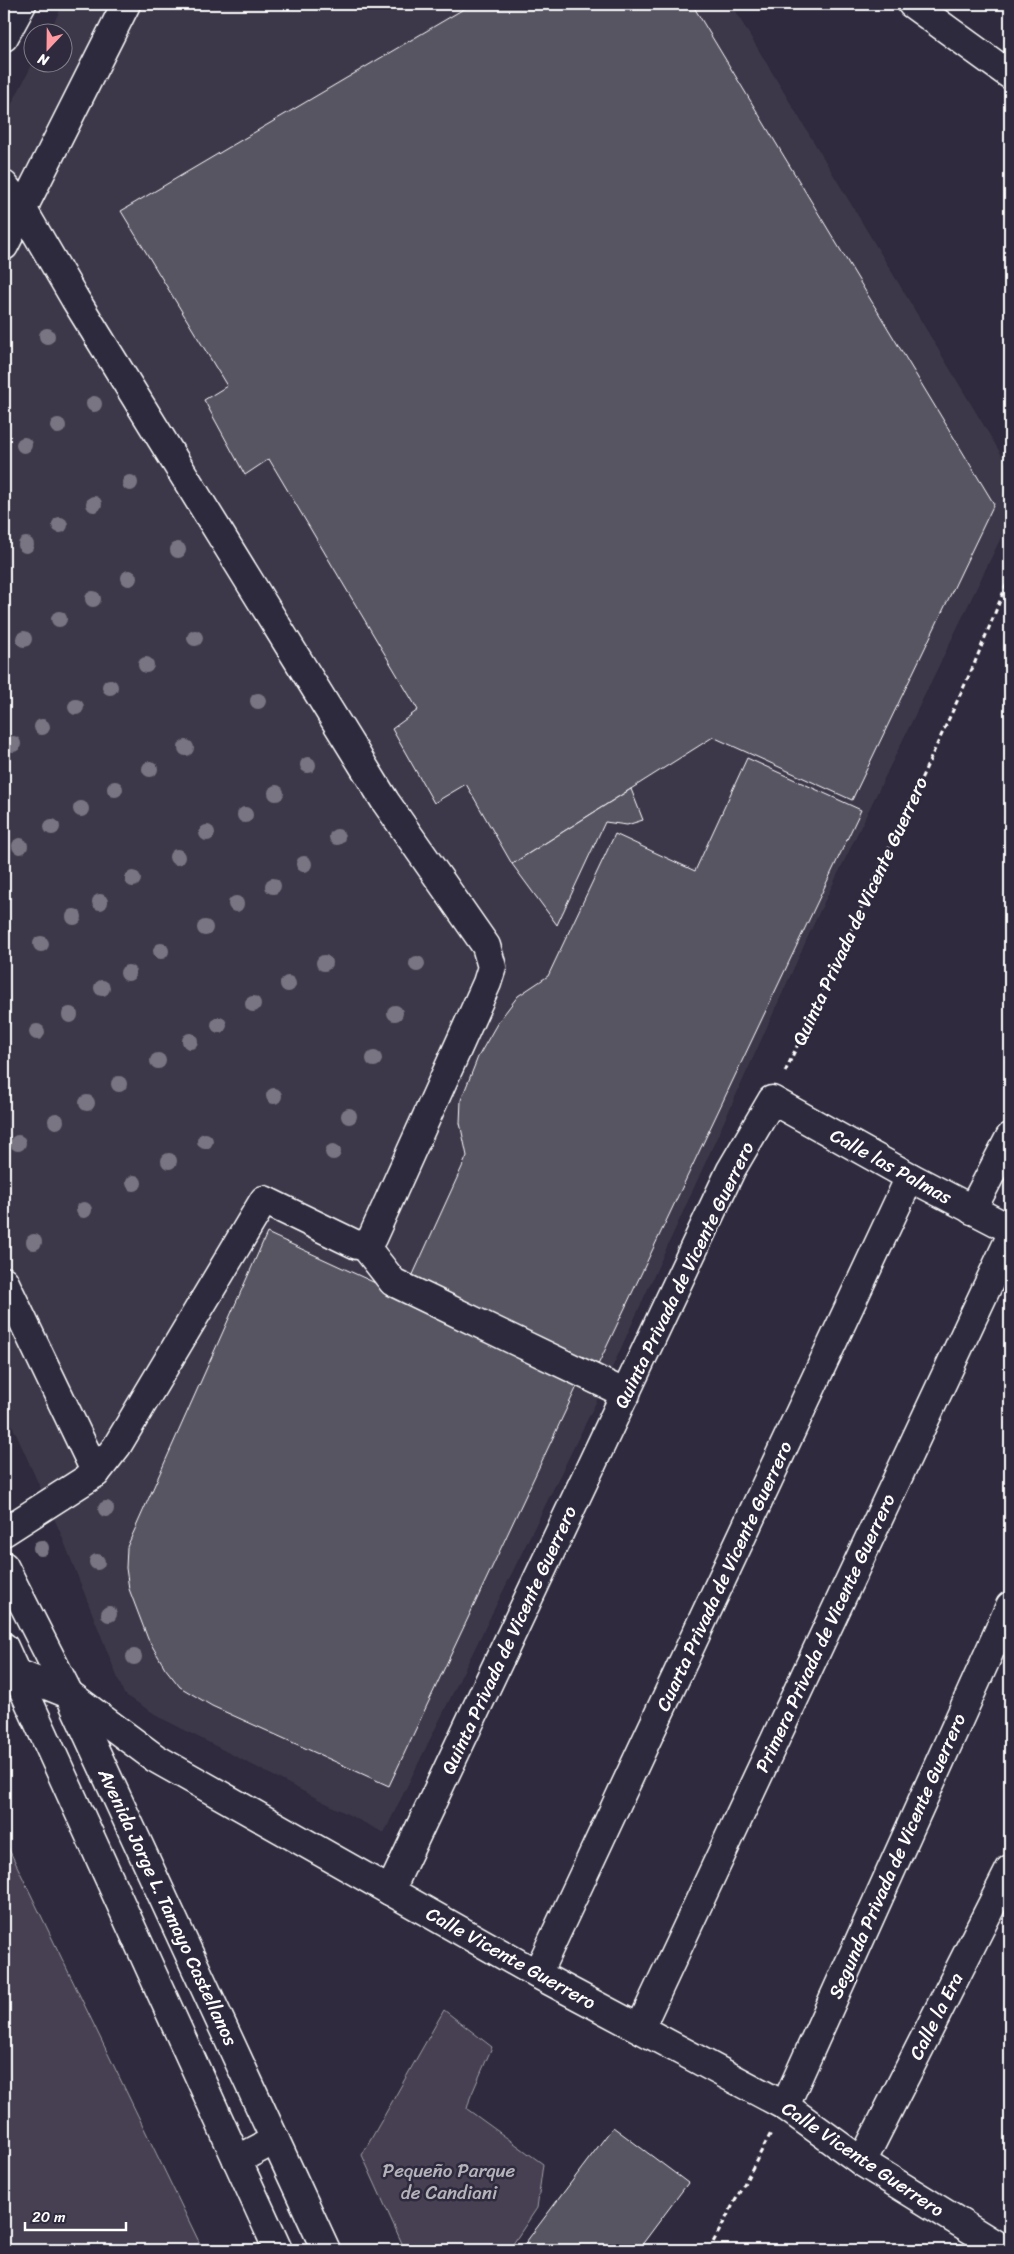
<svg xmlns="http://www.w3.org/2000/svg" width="1014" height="2254" font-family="Sriracha,sans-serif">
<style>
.built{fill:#3c3749}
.green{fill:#464152;stroke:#a2a0a8}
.building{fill:#595564;stroke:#fff}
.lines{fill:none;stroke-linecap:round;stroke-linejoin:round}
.minor-casing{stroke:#fff;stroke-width:31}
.major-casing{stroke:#fff;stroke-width:31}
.path{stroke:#fff;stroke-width:3;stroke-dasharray:5 4;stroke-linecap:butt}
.minor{stroke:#2f2a3d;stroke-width:28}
.major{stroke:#2f2a3d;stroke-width:28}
.tree{fill:#797582}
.labels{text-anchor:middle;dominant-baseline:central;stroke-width:5;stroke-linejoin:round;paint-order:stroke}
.street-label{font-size:19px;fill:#fff;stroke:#2f2a3d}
.park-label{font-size:19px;fill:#b5b3ba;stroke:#2f2a3d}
</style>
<rect width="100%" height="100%" fill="#2f2a3d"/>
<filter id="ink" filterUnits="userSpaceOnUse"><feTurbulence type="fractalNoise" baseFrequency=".02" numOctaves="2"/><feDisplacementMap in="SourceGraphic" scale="10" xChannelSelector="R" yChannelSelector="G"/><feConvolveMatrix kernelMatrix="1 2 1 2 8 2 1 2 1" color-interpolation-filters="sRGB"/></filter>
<g filter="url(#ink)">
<path class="built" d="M63 4H731L1010 469V519L817 917 602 1390 384 1833 161 1718 124 1694 61 1534 4 1407V119L33 63 62 62V32H49Z"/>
<g class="green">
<path d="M4 1839 203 2250H4Z"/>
<path d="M444 2010 492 2047 470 2098 467 2109 543 2164 537 2208 509 2250H405L362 2155Z"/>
</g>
<g class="building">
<path d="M465 4H692L994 504 852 800 713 737 512 864 466 784 434 803 392 729 418 710 269 459 245 475 204 400 227 386 121 211 467 7Z"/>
<path d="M747 758 861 810 597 1367 411 1279 467 1156 460 1123 461 1100 478 1057 498 1022 518 996 548 976 615 834 695 871Z"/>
<path d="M631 789 643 820 627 825 605 822 557 925 512 864Z"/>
<path d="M267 1233 581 1378 389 1786 212 1706 180 1687 165 1668 148 1639 129 1589 126 1568 127 1547Z"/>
<path d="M613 2127 688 2183 638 2250H520Z"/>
</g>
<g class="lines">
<g class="minor-casing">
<g id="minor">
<path d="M912 4 1010 75"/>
<path d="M4 37 22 4"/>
<path d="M4 185 23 210 75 299 385 801 486 946 492 967 487 983 372 1238 364 1245H357L264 1200 117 1446 96 1473 4 1532"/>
<path d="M4 246 126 4"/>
<path d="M972 1210 1010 1137"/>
<path d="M364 1245 393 1282 626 1394"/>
<path d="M4 1281 96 1473"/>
<path d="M16 1673 69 1694 155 1758 537 1974 785 2106 862 2162 1004 2250"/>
<path d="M390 1891 731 1170 772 1100 910 1177 1010 1229"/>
<path d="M537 1974 910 1177"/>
<path d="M640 2028 1010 1238"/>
<path d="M785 2106 1010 1606"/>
<path d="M237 2160 275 2140"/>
<path d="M862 2162 1010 1869"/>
</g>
</g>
<g class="major-casing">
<g id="major">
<path d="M4 1566 69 1694 326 2250"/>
<path d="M4 1647 278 2250"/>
</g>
</g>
<g class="path">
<path d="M785 1072 973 667 1010 576"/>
<path d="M709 2250 771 2133"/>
</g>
<use href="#minor" class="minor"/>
<use href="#major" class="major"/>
</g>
<g class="tree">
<circle cx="47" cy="336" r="8"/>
<circle cx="94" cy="404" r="8"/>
<circle cx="58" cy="426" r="8"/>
<circle cx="24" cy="445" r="8"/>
<circle cx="130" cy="483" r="8"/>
<circle cx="94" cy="504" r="8"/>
<circle cx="60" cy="525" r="8"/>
<circle cx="26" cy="545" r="8"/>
<circle cx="178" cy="550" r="8"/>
<circle cx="129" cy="578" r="8"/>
<circle cx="93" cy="599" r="8"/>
<circle cx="59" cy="619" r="8"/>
<circle cx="195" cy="638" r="8"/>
<circle cx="24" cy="639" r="8"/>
<circle cx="146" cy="665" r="8"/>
<circle cx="110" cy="687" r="8"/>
<circle cx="258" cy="701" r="8"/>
<circle cx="76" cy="707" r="8"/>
<circle cx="42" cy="727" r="8"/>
<circle cx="13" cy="744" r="8"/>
<circle cx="186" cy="748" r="8"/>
<circle cx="308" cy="765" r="8"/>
<circle cx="150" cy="769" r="8"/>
<circle cx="115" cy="789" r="8"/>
<circle cx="276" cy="793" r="8"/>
<circle cx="81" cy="809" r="8"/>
<circle cx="245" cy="815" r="8"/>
<circle cx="52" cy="827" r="8"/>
<circle cx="207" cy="833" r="8"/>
<circle cx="337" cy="837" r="8"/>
<circle cx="20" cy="846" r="8"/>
<circle cx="177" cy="857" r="8"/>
<circle cx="304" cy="864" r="8"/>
<circle cx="133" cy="879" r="8"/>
<circle cx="273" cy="886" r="8"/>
<circle cx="100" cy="902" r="8"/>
<circle cx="236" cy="904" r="8"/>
<circle cx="74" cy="917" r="8"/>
<circle cx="205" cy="928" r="8"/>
<circle cx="41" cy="944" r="8"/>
<circle cx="161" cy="951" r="8"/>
<circle cx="324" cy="963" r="8"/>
<circle cx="417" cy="964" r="8"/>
<circle cx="128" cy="973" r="8"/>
<circle cx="288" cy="984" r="8"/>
<circle cx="102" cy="988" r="8"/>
<circle cx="253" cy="1004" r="8"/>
<circle cx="395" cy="1013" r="8"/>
<circle cx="70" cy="1015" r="8"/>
<circle cx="219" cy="1025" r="8"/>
<circle cx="37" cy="1032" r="8"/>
<circle cx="190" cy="1041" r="8"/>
<circle cx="374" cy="1059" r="8"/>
<circle cx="158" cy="1061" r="8"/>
<circle cx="119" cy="1084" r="8"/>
<circle cx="274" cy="1096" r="8"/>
<circle cx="87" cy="1103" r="8"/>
<circle cx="349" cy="1116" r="8"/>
<circle cx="56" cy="1121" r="8"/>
<circle cx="205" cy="1141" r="8"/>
<circle cx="18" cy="1143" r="8"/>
<circle cx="333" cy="1152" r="8"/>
<circle cx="169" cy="1161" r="8"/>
<circle cx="134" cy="1183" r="8"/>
<circle cx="84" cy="1210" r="8"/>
<circle cx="34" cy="1242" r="8"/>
<circle cx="106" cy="1509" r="8"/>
<circle cx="41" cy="1548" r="8"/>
<circle cx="97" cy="1562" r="8"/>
<circle cx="109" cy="1614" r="8"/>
<circle cx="134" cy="1657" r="8"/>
</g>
</g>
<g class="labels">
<g class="street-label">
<text transform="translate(860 911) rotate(-65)">Quinta Privada de Vicente Guerrero</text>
<text transform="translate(891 1166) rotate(29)">Calle las Palmas</text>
<text transform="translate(684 1275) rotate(-64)">Quinta Privada de Vicente Guerrero</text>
<text transform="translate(724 1576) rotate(-65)">Cuarta Privada de Vicente Guerrero</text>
<text transform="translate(825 1633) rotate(-65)">Primera Privada de Vicente Guerrero</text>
<text transform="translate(509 1640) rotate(-65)">Quinta Privada de Vicente Guerrero</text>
<text transform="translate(897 1856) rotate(-66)">Segunda Privada de Vicente Guerrero</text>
<text transform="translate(168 1907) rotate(65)">Avenida Jorge L. Tamayo Castellanos</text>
<text transform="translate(511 1958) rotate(29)">Calle Vicente Guerrero</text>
<text transform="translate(936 2016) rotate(-63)">Calle la Era</text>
<text transform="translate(863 2159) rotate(34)">Calle Vicente Guerrero</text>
</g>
<g class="park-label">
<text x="449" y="2170">Pequeño Parque<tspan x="449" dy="22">de Candiani</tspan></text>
</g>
</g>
<rect width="1014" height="2254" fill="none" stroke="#2f2a3d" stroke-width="20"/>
<rect x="10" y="10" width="994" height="2234" fill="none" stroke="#fff" stroke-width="2" filter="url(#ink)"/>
<g transform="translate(48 48) rotate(202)"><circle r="24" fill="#2f2a3d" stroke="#827f8b"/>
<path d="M0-4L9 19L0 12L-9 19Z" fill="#ff9aa2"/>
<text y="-8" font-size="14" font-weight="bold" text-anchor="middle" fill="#ffffff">N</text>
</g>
<path d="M25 2222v8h101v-8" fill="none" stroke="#ffffff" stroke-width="2.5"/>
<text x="32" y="2222" font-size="15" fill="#ffffff" stroke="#2f2a3d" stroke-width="4" paint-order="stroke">20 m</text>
</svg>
